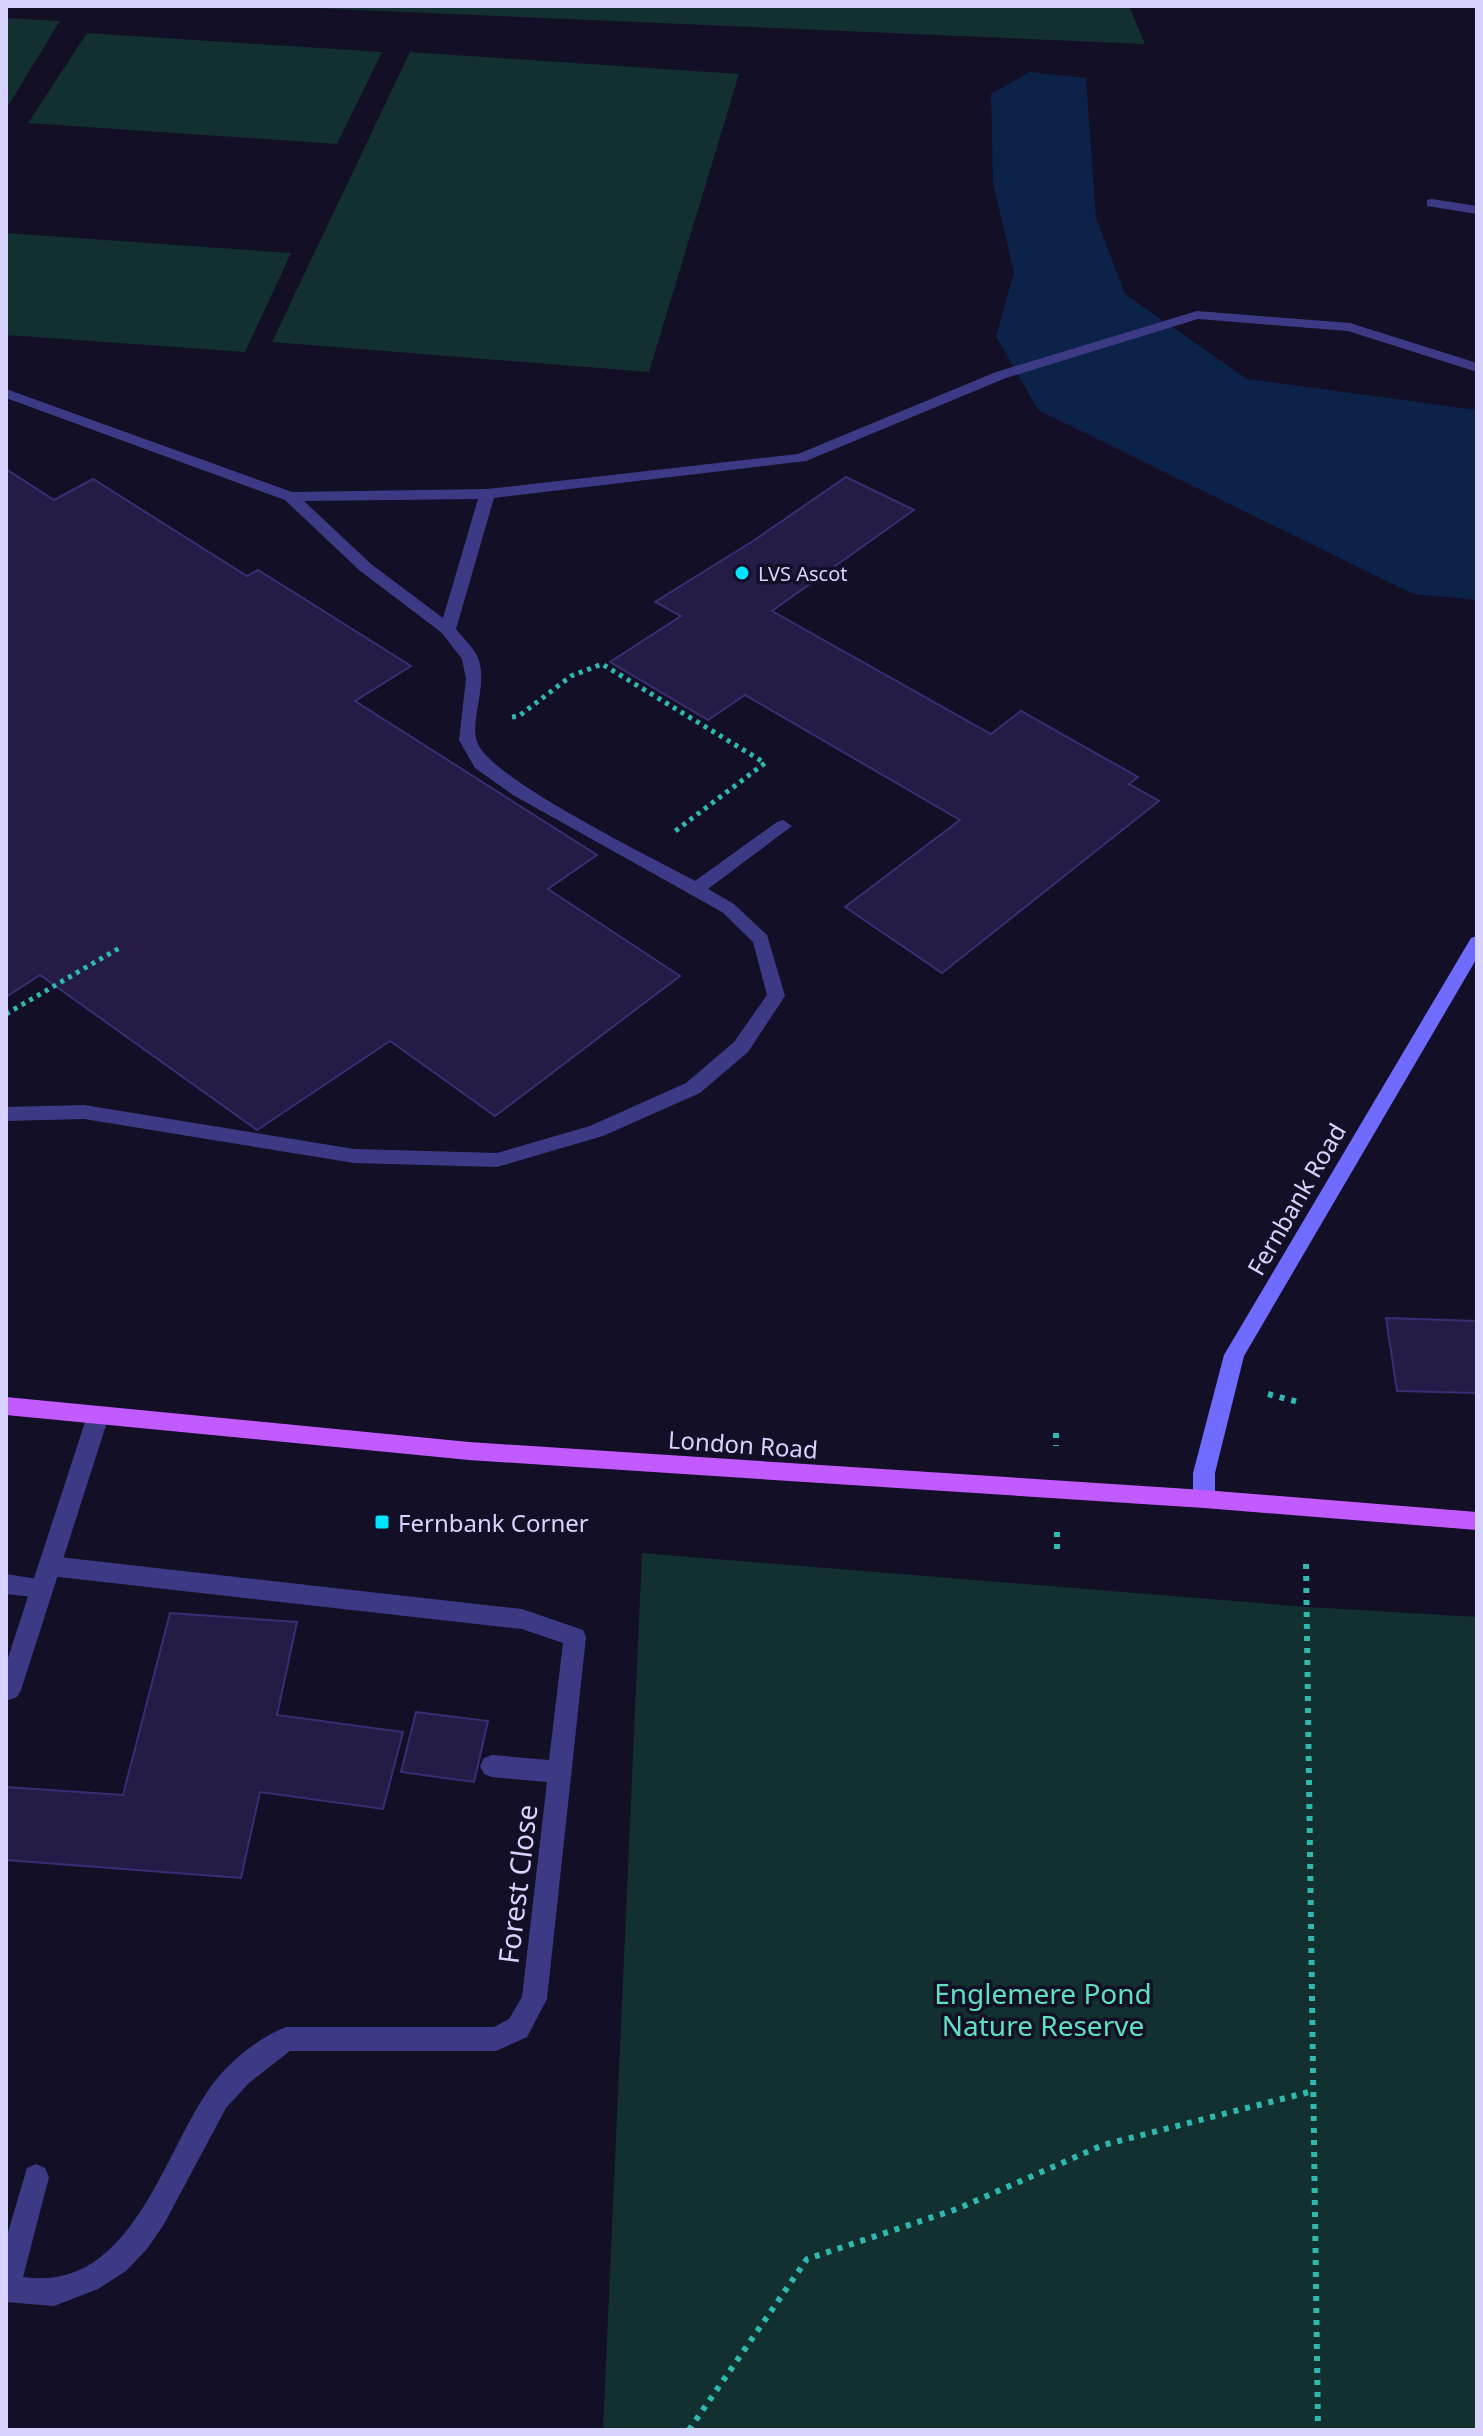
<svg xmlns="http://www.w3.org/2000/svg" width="1483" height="2436" font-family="'Noto Sans',sans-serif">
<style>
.green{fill:#12302f}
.water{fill:#0c2248}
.building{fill:#241b47;stroke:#3b2d73;stroke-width:2}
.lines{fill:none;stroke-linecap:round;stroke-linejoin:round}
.path-far2{stroke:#2fb8b0;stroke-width:3;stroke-dasharray:3 4;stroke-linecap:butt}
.path-far1{stroke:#2fb8b0;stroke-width:5;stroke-dasharray:4 5;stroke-linecap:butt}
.path{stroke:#2fb8b0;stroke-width:6;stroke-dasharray:5 7;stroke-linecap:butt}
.lane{fill:#3d3a85;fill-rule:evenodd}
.street{fill:#3d3a85;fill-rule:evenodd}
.secondary{fill:#6f6bff;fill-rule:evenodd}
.primary{fill:#c25bff;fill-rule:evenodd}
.poi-dot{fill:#00e5ff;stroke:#130f26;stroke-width:3}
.labels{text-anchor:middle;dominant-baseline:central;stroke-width:7;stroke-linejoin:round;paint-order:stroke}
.far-poi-label{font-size:20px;fill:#d9d4ff;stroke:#130f26;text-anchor:start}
.street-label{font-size:24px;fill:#d9d4ff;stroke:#130f26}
.poi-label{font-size:24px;fill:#d9d4ff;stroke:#130f26;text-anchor:start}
.near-street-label{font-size:28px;fill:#d9d4ff;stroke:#130f26}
.near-park-label{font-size:28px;fill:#5fe0c0;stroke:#130f26}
</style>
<rect width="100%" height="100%" fill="#130f26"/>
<g class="green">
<path d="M265 6H1129L1145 44Z"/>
<path d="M6 18 60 21 6 109Z"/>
<path d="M87 33 382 52 337 144 28 123Z"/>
<path d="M410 52 739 74 649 372 272 342Z"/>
<path d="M6 233 291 253 245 352 6 335Z"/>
<path d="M642 1553 1308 1607 1477 1617V2430H603Z"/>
</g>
<path class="water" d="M1030 72 1086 78 1096 218 1125 294 1247 379 1477 410V600L1413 594 1038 410 996 336 1014 273 993 183 991 94Z"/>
<g class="building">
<path d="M6 469 54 500 93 479 247 576 258 570 411 666 355 701 597 855 548 889 680 976 495 1116 390 1041 257 1130 40 975 6 997Z"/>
<path d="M846 477 914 510 772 611 991 734 1021 711 1138 777 1129 784 1159 801 942 973 845 907 960 820 745 695 708 720 610 662 681 616 655 602 753 541Z"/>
<path d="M1386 1318 1477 1321V1393L1397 1391Z"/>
<path d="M170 1613 297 1622 277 1715 403 1732 383 1809 260 1792 241 1878 6 1860V1787L123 1795Z"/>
<path d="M416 1712 488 1721 474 1782 401 1772Z"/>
</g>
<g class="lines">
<path class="path-far2" d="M685 6H693"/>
<g class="path-far1">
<path d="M512 717 519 716 571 676 602 664 765 763 674 832"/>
<path d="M6 1014 121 947"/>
</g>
<g class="path">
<path d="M1268 1394 1298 1402"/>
<path d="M1056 1433V1446"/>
<path d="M1057 1532V1551"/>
<path d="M1306 1564 1318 2430"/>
<path d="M689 2430 807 2259 957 2209 1103 2145 1313 2091"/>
</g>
<g class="lane">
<path d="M1197 311 1350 323 1477 363V372L1348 331 1198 319 1006 378 806 461 494 498 456 629C463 638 474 648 478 658 489 685 468 722 478 744 495 781 651 857 695 881L777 822 783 820 792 826 708 889 734 904 767 935 785 996 748 1052 700 1093 603 1136 497 1167 354 1163 84 1119 6 1121V1107L84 1105 354 1149 497 1153 590 1126 686 1083 734 1042 767 995 753 942 722 912 513 795 475 768 459 740 466 679 462 659 442 633 359 570 285 500 6 398V389L292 492 487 489 798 454 996 372ZM478 499 443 618 371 564 304 501Z"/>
<path d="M50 1556 522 1609 583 1630 586 1637 547 1999 527 2037 496 2051H290L249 2083 226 2108 164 2224 147 2249 126 2271 98 2289 54 2306 6 2302V2239L27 2168 36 2164 45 2168 49 2177 23 2277C129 2293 161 2160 207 2092 224 2066 257 2038 286 2027H494L509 2019 522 1997 547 1782 492 1777 484 1774 480 1766 484 1758 492 1755 549 1760 563 1643 522 1629 50 1576 42 1573 39 1566 42 1559Z"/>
<path d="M6 1574 50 1581 53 1588 50 1595 42 1598 6 1594Z"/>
</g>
<g class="street">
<path d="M1432 199 1477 206V214L1427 206V200Z"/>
<path d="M98 1407 106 1410 109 1416 21 1690 17 1697 9 1700 6 1699V1664L87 1416 90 1410Z"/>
</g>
<path class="secondary" d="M1477 936V958L1244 1356 1215 1473V1499L1212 1505 1204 1508 1196 1505 1193 1499V1473L1224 1355 1471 938Z"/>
<path class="primary" d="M6 1397 469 1442 1204 1490 1477 1512V1530L1204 1508 469 1460 6 1415Z"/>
</g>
<g class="poi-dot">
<circle cx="742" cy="573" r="8"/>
<rect x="374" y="1514" width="16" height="16" rx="4"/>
</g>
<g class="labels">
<g class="far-poi-label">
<text x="758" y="573">LVS Ascot</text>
</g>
<g class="street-label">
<text transform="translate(1296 1199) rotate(-60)">Fernbank Road</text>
<text transform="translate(743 1444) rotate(4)">London Road</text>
</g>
<g class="poi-label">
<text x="398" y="1522">Fernbank Corner</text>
</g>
<g class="near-street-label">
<text transform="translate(517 1884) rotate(-83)">Forest Close</text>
</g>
<g class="near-park-label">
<text x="1043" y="1993">Englemere Pond<tspan x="1043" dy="32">Nature Reserve</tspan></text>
</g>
</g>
<rect width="1483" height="2436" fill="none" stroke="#d9d4ff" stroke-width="16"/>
</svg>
